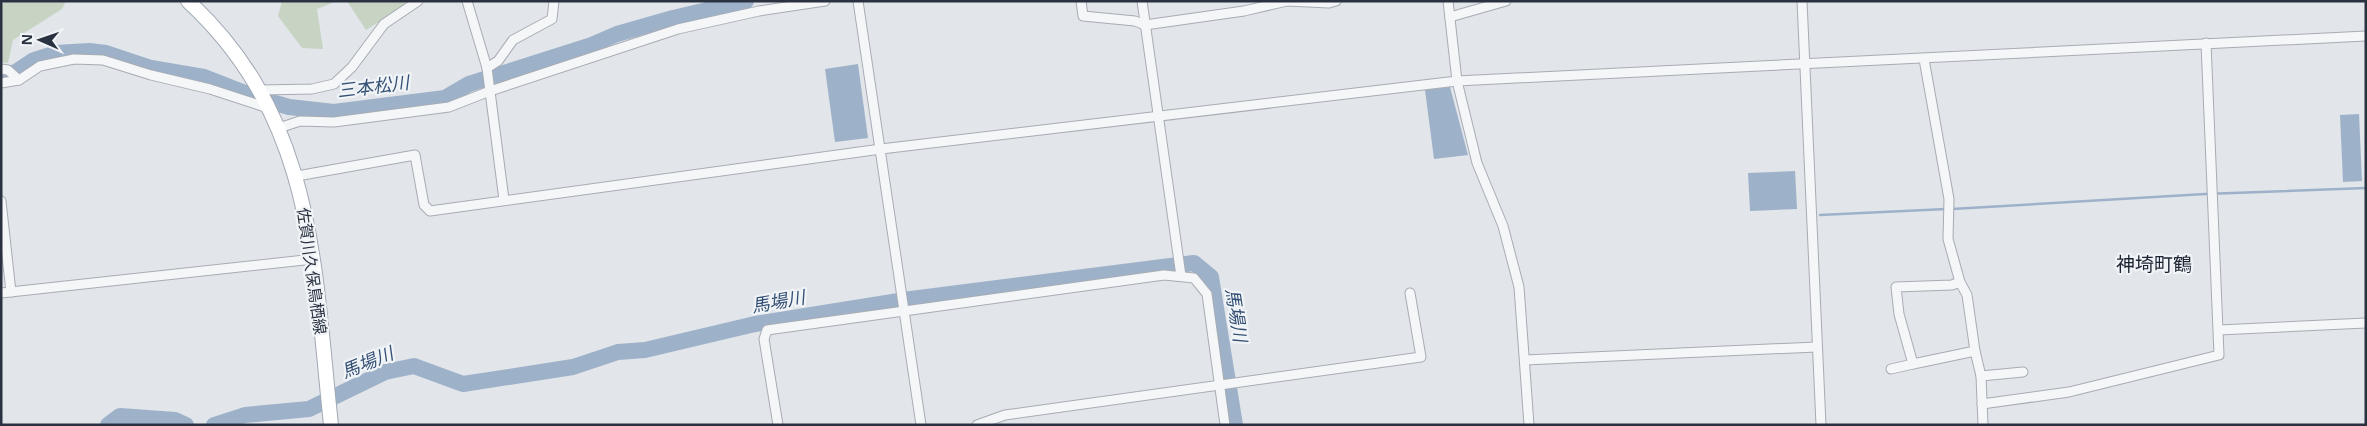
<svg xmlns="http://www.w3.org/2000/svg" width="2367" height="426" font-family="'Open Sans','Noto Sans JP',sans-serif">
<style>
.green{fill:#c7d4c3}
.water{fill:#9db2c9}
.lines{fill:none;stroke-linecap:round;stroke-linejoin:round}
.stream{stroke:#9db2c9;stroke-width:2.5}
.river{stroke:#9db2c9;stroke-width:16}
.street-casing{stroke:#a7acb4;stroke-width:11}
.primary-casing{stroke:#a1a9b5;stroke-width:16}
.street{stroke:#f4f6f8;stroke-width:9}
.primary{stroke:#fff;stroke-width:14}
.labels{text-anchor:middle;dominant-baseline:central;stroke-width:4.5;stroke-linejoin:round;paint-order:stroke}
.street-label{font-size:16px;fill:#2a3241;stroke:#f1f4f7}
.water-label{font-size:18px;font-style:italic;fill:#355075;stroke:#f1f4f7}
.quarter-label{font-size:19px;fill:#1c2332;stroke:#f1f4f7}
</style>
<rect width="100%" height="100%" fill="#e2e5ea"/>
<g class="green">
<path d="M6 1H66L62 9 13 40 8 63 1 62V5Z"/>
<path d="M282 1H337L317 9 323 49 302 48 278 16Z"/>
<path d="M347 1H403L406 5 366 30Z"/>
</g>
<g class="water">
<path d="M858 64 868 138 835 142 825 69Z"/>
<path d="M1450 87 1468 155 1434 159 1425 90Z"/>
<path d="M2359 114 2362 181 2343 182 2340 115Z"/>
<path d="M1795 171 1797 209 1750 211 1748 173Z"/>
</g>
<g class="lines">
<g class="stream">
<path d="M1952 209 2205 194 2366 188"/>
<path d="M1820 215 1946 209"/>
</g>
<g class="river">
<path d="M1 75 16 72 34 60 56 53 89 51 106 53 151 68 204 77 258 98 289 107 334 112 445 98 469 84 589 46 617 34 673 18 746 1"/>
<path d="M108 425 120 416 175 420 186 425"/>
<path d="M214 425 245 415 309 409 385 372 414 366 463 384 573 367 618 352 645 350 755 324 911 299 1194 263 1211 277 1235 425"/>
</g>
<g class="street-casing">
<g id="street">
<path d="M467 1 487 68 504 200"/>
<path d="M858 1 921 425"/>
<path d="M1081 1 1083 16 1135 21 1145 25 1244 11 1287 1 1329 3 1336 1"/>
<path d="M1142 1 1181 276"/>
<path d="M1448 1 1457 81 1477 163 1503 226 1519 287 1529 425"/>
<path d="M1802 1 1821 425"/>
<path d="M1450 17 1506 1"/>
<path d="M1924 59 1949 199 1948 239 1960 282 1967 295 1975 351 1981 376 1983 425"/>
<path d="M487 68 498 61 513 40 552 19 554 1"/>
<path d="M1 69 8 70 19 80"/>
<path d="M1 83 19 80 40 66 74 59 103 60 151 75 210 89 271 109"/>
<path d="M261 90 312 89 334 84 352 67 384 24 418 1"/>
<path d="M279 128 300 121 334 122 449 107 490 91 678 29 759 11 825 1"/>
<path d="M297 176 415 155 424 205 430 211 881 149 1457 81 2366 36"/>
<path d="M1 201 11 292"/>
<path d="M1 293 314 259"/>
<path d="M2219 330 2366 323"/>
<path d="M1525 360 1816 347"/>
<path d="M1913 364 1975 351"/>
<path d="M1891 369 1913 364 1899 314 1896 287 1952 285 1960 282"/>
<path d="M1981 376 2023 372"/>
<path d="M1982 404 2069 392 2219 355 2206 43"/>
<path d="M778 425 764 339 767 330 1164 275 1194 278 1207 294 1225 425"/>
<path d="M977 425 1005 415 1421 357 1410 293"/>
</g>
</g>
<g class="primary-casing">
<path id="primary" d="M188 1C315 118 314 267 331 425"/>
</g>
<use href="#street" class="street"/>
<use href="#primary" class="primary"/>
</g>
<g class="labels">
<g class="street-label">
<text transform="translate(312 271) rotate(82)">佐賀川久保鳥栖線</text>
</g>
<g class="water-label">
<text transform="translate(373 86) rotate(-7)">三本松川</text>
<text transform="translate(778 301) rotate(-10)">馬場川</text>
<text transform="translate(1237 315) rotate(81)">馬場川</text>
<text transform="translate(367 362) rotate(-22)">馬場川</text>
</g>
<g class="quarter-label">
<text x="2154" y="264">神埼町鶴</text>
</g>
</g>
<rect width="2367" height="426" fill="none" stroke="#2a3241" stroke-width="5"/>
<g transform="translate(40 40) rotate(272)" stroke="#f1f4f7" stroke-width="4" paint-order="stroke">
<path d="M0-4L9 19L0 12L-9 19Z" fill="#2a3241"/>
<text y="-8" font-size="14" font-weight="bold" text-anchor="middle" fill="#2a3241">N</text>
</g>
</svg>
